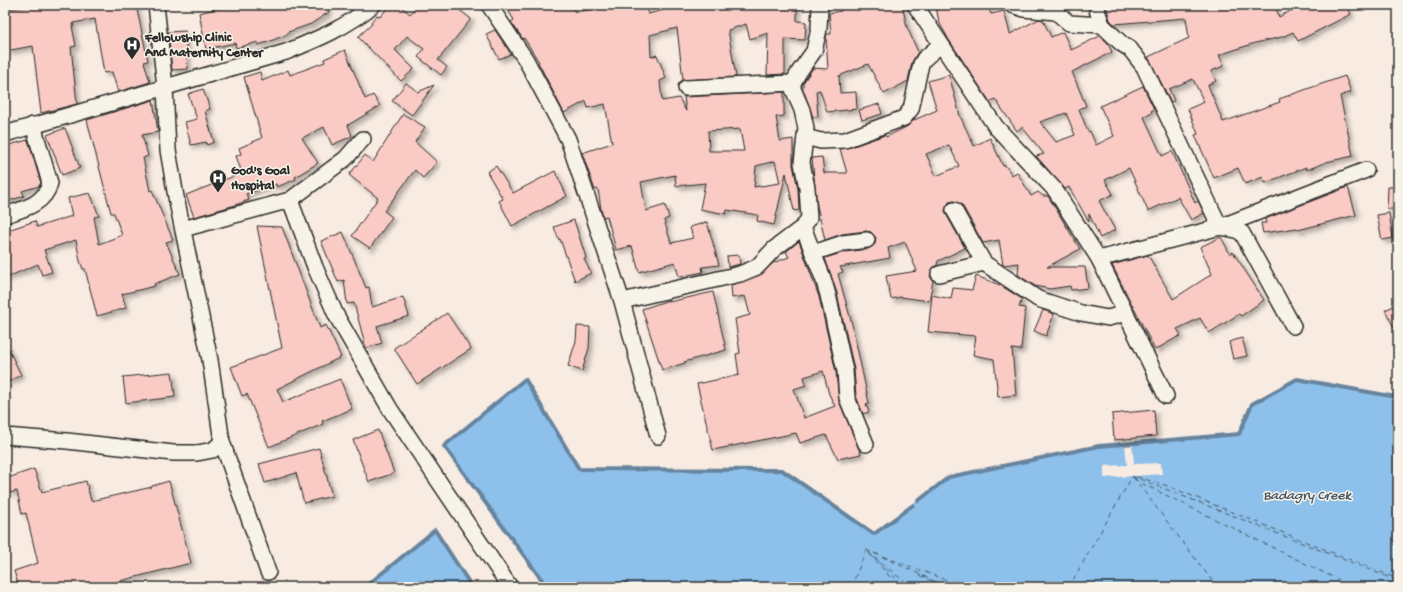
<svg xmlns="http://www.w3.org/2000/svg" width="1403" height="592" font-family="'Gochi Hand',sans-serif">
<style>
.water{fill:#8dc0ea;stroke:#66849e}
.pier{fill:#f8ebe1}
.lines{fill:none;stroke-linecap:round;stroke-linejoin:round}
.stream{stroke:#66849e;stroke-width:4}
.ferry{stroke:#485864;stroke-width:1;stroke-dasharray:5 4;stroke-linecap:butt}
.building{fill:#facac4;stroke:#2b2b2b;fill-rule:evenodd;filter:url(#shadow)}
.street-casing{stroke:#2b2b2b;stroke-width:18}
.street{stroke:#f7f3e8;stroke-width:15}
.labels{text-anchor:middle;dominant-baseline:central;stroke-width:3;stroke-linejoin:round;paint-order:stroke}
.poi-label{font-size:13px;font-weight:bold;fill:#2b2b2b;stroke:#f7f3e8;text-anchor:start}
.water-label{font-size:14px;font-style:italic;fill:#485864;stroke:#f7f3e8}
</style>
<defs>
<filter id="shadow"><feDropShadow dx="3.5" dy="3.5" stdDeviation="2" flood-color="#0004"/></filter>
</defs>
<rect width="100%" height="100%" fill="#f8ebe1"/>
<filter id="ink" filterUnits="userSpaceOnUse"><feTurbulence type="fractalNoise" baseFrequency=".025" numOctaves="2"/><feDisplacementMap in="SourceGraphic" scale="8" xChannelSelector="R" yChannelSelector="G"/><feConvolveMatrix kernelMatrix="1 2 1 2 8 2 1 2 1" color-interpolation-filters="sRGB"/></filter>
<g filter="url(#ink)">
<g class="water">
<path d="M525 379 579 469 782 470 874 534 949 477 1099 446 1239 434 1252 404 1297 379 1396 397 1398 396V587H631L626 583 620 587H547L444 446Z"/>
<path d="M435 530 472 587H365Z"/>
</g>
<path class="pier" d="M1132 442 1134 464 1161 463 1162 474 1104 478V466L1127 465 1125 444Z"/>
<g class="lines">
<g class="stream">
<path d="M918 501 949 477 1099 446 1239 434 1252 404 1297 379 1396 397 1398 396"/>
<path d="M365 587 435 530 472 587"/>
<path d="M547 587 444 446 525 379 579 469 782 470 874 534 913 505"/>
<path d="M620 587 626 583 631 587"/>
</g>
<g class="ferry">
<path d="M1132 476 1398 581"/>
<path d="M1133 477 1217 587"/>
<path d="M1137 477 1165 485 1398 579"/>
<path d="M1134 478 1141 483 1353 587"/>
<path d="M866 550 965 587"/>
<path d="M868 552 911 587"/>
<path d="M869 553 899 587"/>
<path d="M874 553 947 587"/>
<path d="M872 556 905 587"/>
<path d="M919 575 944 587"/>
<path d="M851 587 866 551"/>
<path d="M1069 587 1132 477"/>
</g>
</g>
<g class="building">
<path d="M44 5H136L148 61 144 62 150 82 118 92 112 72 104 73 95 19 73 23 74 26H72L76 46 71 47 77 104 41 113 33 46 5 51V9Z"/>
<path d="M222 5H326L329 12 311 24 288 32V34L268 42 258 45V42L236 48 235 43 206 49 199 13 223 7Z"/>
<path d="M390 5H399L410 14 418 5H453L471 19 438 60 447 67 441 75 418 57 424 49 407 36 395 50 414 69 401 81 358 37 372 24 371 22 377 15 380 17Z"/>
<path d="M505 5H571L575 12 620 5H647L648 14 684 5H797V21L806 22 805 40 785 39V74L767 75 768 33 750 39 746 24 728 30 736 77 683 80 677 28 650 35 651 57 657 55 666 78 660 81 662 101 679 98 686 111 684 97 784 92V116L776 117 780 141 793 139V165L798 189 799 210 794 211 786 173 774 225 757 221 758 215 727 210 726 214 700 209 705 183 676 186 675 175 641 182 646 211 665 205 669 218 664 220 671 243 693 238 690 227 707 222 719 265 702 267 703 272 679 277 675 262 639 272 632 246 616 250 607 216 603 217 601 209 598 189 595 190 582 153 612 143 605 104 588 108 586 101 564 113 538 62H539L524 38 523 39 511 22 514 20ZM740 129 744 151H709L708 131ZM775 161 780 183 754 187 756 166Z"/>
<path d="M840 5H902L907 27 918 52 912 62 908 81 884 94 868 64 839 76 840 93 856 92 857 109 827 112 820 90 816 91 818 117H813L803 89V83L813 68 828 69 826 37 827 34H831L829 13 841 11Z"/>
<path d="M944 5H987L991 14 1004 11 1010 34 1039 19 1043 20 1051 37 1063 32 1071 50 1100 36 1107 42 1112 52 1072 72 1086 106 1079 109 1088 132 1090 131 1096 145 1114 136 1100 106 1143 86 1154 109 1151 111 1152 113 1144 117 1162 156 1172 151 1195 203 1198 201 1204 213 1191 220 1178 197 1148 211 1129 168 1105 180 1113 194 1099 201 1115 230 1100 238 1089 214V222L1069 187 1065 189 1036 156 1044 154 1022 127 1017 131 995 99 990 102 949 40 939 22 936 7ZM1066 113 1075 135 1056 142 1040 122Z"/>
<path d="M1106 5H1275L1279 17 1301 5H1346L1351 14 1298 41 1293 32 1282 37 1255 43 1219 55 1224 66 1211 71 1216 81 1208 85 1223 122 1280 102 1279 99 1310 88 1345 76 1351 92 1340 96 1353 156 1326 162 1307 170 1306 167 1265 183 1263 177 1245 184 1238 168 1214 178 1195 135 1198 134 1188 109 1204 102 1193 79 1169 89 1174 101 1171 102 1148 57 1189 38 1186 18 1114 24 1110 20Z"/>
<path d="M495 30 511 54 499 59 486 34Z"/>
<path d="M185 31 188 69 172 70 168 32Z"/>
<path d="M345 50 365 99 373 95 380 106 348 125 352 136 332 145 324 127 302 138 318 163 295 177 296 179 277 187 276 184 246 194 249 200 232 206 194 217 186 195 242 173 236 156 241 154 239 148 262 138 244 77 260 72 262 81 288 70 290 75 325 62 324 59Z"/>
<path d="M949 75 960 116 974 146 990 138 1003 166 1005 165 1012 175 1017 172 1031 196 1038 192 1043 196H1048L1080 249 1047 267H1085L1088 288 1071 290 1070 286 1050 289 1035 286 1018 275 1019 263 1003 265 999 240 983 243 962 205 954 201 949 202 945 210 946 214 965 248 938 261 937 265 933 268 930 276 933 281 929 301 901 297 891 299 886 276 917 271 905 242 888 248 890 258 840 267 843 272 838 274 852 324 869 403 866 404 869 412 863 414 856 396 854 369 837 293 825 258 845 252 868 249 875 244 876 238 871 232 866 231 842 234 825 240 817 206 812 158 822 157 824 173H847L840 149 848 148 885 135 886 137 908 126 914 120 937 110 928 81ZM949 145 959 166 936 176 926 154Z"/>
<path d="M406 83 418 92 434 85 412 115 392 101Z"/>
<path d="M203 89 210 109 205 111 214 142 207 145 206 142 191 145 185 122 197 119 188 94Z"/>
<path d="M153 100 158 132 142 135 148 156 143 158 150 191 152 190 173 240 166 242 180 274 154 284 155 286 122 294 126 308 97 316 85 269H83L80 261 76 240 44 250 52 272 42 275 38 264 5 278V231L35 221 37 227 72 216 68 198 90 193 99 216 94 217 99 244 122 235 114 213H111L87 120Z"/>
<path d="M879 104 882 114 862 120 859 110Z"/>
<path d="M403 114 425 127 415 142 437 162 423 178 415 170 384 211 392 217 370 248 352 236 378 198 349 175 365 155 373 162Z"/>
<path d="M65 128 80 168 62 175 47 135Z"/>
<path d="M28 140 41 183 39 186 22 191 24 196 5 202V146Z"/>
<path d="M496 166 513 193 555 171 567 196 512 226 499 201 503 199 487 172Z"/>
<path d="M1348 187 1356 215 1298 230 1297 228 1263 233 1261 223H1266L1265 219Z"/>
<path d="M1388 187H1398V209H1387Z"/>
<path d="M1389 213 1393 238 1382 240 1377 215Z"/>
<path d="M574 220 586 258 584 259 591 273 575 281 560 239 559 240 554 227Z"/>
<path d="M257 226 282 227 320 328 326 325 341 357 277 389 283 402 340 379 352 409 322 421 323 424 269 447 247 394 242 396 231 367 282 348Z"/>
<path d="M343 232 366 288 369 287 372 307 403 297 409 316 377 326 382 343 366 348 354 303 347 304 344 280 338 282 321 241Z"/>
<path d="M1221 237 1230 254 1233 252 1264 300 1241 316 1239 314 1209 333 1200 318 1177 329 1181 335 1155 350 1112 265 1148 255 1173 299 1212 274 1200 247Z"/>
<path d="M799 241 819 297 836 372 839 401 861 454 838 459 826 435 800 443 796 433 713 450 697 384 739 375 736 354 740 353 735 319 750 315 745 296 732 298 731 285 760 275 773 263 789 257 786 252ZM823 371 829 394 835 406 804 418 794 389 806 385 804 377Z"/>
<path d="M739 255 740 264 728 267 727 256Z"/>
<path d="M976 276 1000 285 1022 299 1019 307 1025 308 1021 350 1012 349 1016 395 998 397 994 359 973 355 976 336 928 332 932 295 951 299 953 288 972 290Z"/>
<path d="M713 292 726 350 684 362 685 363 662 370 642 309 669 300V302Z"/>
<path d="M1398 304V335L1385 310Z"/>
<path d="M1043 310 1054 314 1046 336 1034 331Z"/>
<path d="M447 313 471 349 417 384 394 348Z"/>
<path d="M577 326 590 327 589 348 582 371 568 366 576 341Z"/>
<path d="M1242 338 1247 356 1233 359 1229 342Z"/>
<path d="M5 342 21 375 5 383Z"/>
<path d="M172 372 175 397 126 403 123 377Z"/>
<path d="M1154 410 1156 436 1114 440 1112 414Z"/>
<path d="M378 430 394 473 369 482 353 440Z"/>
<path d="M319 448 332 496 304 503 296 473 265 483 259 464Z"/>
<path d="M34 469 42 492 86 481 91 501 152 487V486L169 481 191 563 96 587H19L14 571 38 563 26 513 22 514 17 491 10 493 5 479Z"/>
</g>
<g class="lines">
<g class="street-casing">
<g id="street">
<path d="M156 5 165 87 168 150 176 197 210 360 222 442 268 572"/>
<path d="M489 5 526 60 568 139 622 301 658 436"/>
<path d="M915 5 996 127 1055 190 1099 259 1166 396"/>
<path d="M1012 5 1024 9 1056 12 1069 23 1102 25"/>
<path d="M1097 5V10L1102 25 1122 44 1130 49 1144 67 1220 227 1366 170"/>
<path d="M686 88 793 83"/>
<path d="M5 134 286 52C318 39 347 27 373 5"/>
<path d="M805 137 821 141 845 140 904 118 911 109 921 64 924 59 940 45"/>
<path d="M290 200 315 267 336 315 390 409 510 587"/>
<path d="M954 210 984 263 1038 299 1081 313 1108 318 1126 313"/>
<path d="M5 215C24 209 45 204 50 183L33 125"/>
<path d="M803 227 823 278 828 295 845 371 847 398 866 444"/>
<path d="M183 229 290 200 345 159 363 139"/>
<path d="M813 253 843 243 867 240"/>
<path d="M1099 259 1220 227 1236 230 1242 233 1293 326"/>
<path d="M939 274 984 263"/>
<path d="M622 301 740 274 757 267 774 249 803 227 809 218 807 188 802 163 806 128 802 110 793 89V83L799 72 814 51 819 29 820 5"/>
<path d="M5 436 67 441 173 453H197L213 450 222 442"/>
</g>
</g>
<use href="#street" class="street"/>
</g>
</g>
<defs>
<g id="hospital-pin" transform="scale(0.9)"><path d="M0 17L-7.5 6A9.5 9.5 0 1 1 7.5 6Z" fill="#2b2b2b" stroke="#f7f3e8"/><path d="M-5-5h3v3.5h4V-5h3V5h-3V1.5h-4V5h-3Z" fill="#fff"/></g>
</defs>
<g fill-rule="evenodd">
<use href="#hospital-pin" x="132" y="45"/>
<use href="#hospital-pin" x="218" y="178"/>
</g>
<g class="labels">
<g class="poi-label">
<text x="145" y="38">Fellowship Clinic<tspan x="145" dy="15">And Maternity Center</tspan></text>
<text x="231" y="171">God's Goal<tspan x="231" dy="15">Hospital</tspan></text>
</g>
<g class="water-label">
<text x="1307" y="496">Badagry Creek</text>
</g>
</g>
<rect width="1403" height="592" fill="none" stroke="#f7f3e8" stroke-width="20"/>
<rect x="10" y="10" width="1383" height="572" fill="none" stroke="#2b2b2b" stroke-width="1.5" filter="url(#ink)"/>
</svg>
